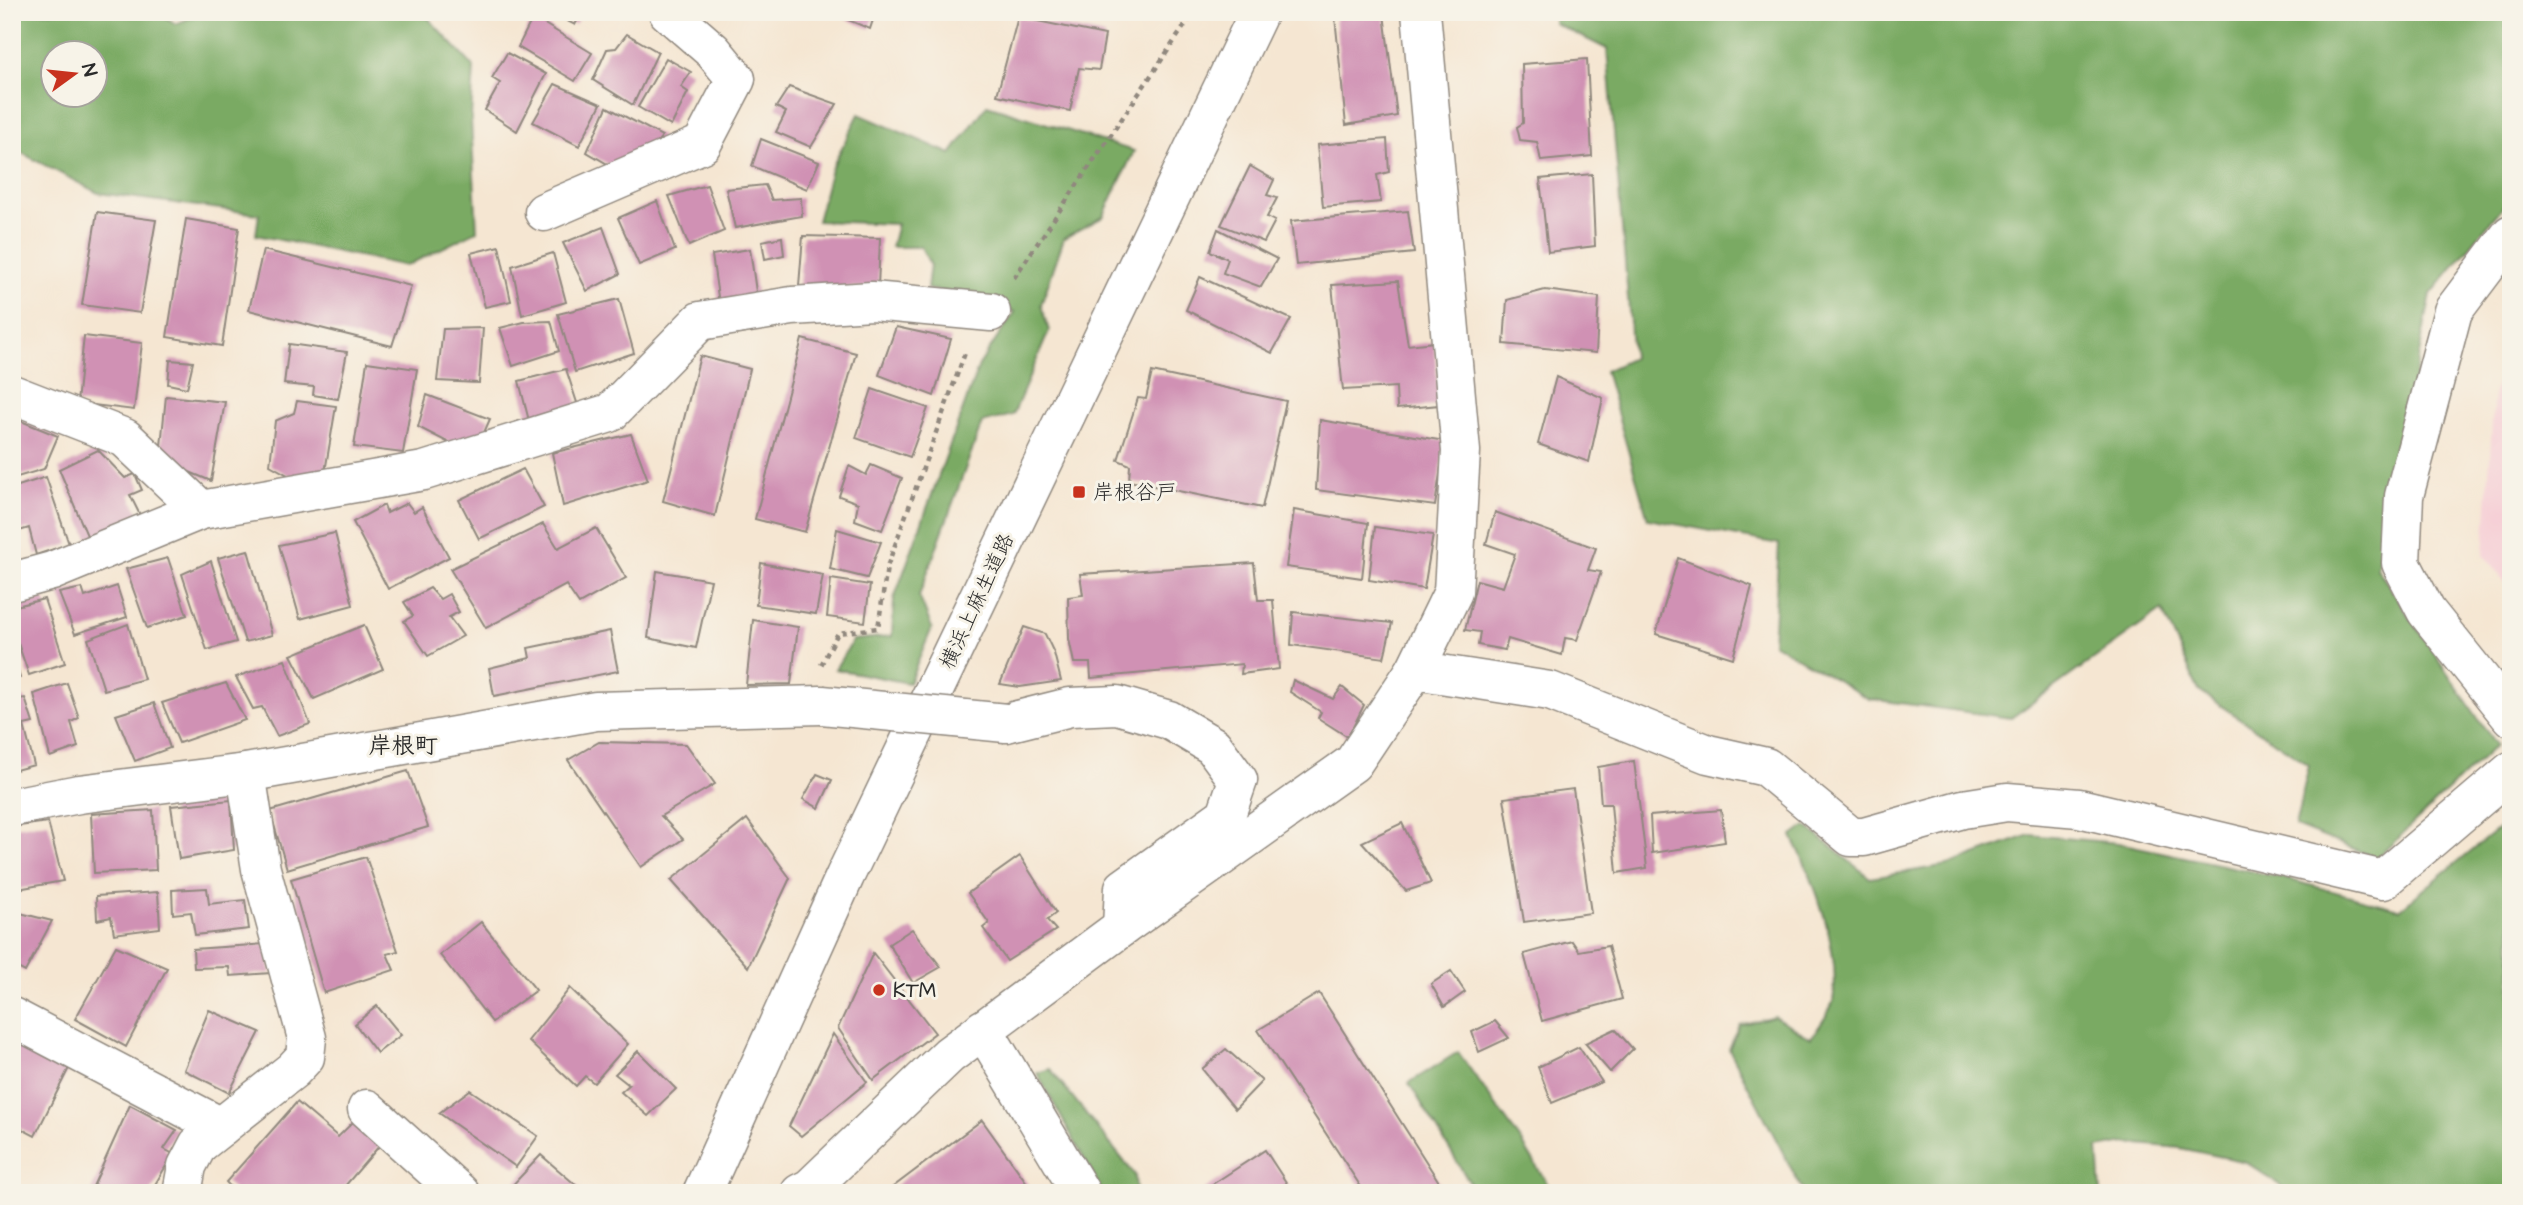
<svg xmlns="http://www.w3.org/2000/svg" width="2523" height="1205" font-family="'Architects Daughter','Klee One',sans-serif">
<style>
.built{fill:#f6cfd6}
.forest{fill:#7aaa64;stroke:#526a48;stroke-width:2;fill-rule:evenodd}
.building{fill:#d091b4}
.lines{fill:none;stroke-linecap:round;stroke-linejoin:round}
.minor-casing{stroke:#90887e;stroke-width:41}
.primary-casing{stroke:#90887e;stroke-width:41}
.path{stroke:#90887e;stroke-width:4.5;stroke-dasharray:5 5;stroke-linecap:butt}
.minor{stroke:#fff;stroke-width:38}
.primary{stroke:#fff;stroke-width:38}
.minor-bridge-casing{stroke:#90887e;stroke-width:41;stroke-linecap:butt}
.minor-bridge{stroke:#fff;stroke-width:38}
.poi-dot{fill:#c8321e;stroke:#f7f3e8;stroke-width:2.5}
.labels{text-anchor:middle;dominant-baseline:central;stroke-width:6;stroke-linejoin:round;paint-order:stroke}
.poi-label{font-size:21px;fill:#2b2b2b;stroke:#f7f3e8;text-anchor:start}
.street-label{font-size:21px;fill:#2b2b2b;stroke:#f7f3e8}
.neighbourhood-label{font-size:23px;font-weight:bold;fill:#2b2b2b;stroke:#f7f3e8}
</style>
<rect width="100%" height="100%" fill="#f7f3e8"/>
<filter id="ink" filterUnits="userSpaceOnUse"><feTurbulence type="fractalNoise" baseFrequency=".0143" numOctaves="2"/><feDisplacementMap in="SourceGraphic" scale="14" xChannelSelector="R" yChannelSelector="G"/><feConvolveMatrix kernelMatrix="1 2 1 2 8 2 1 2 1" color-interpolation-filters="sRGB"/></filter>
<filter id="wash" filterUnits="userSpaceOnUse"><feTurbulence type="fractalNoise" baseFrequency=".00686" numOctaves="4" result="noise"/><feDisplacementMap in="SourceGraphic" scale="28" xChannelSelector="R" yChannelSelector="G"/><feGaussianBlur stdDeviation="1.57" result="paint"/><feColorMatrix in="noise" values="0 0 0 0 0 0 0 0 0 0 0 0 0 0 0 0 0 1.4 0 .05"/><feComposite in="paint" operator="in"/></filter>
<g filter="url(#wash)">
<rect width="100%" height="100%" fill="#f5e6d2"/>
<path class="built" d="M2511 348V590L2484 555 2494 390Z"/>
<g class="forest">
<path d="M12 12H158L176 24 203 12 271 15 277 12H411L427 17 474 67 471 119 477 231 406 266 256 235 259 214 98 193 12 148ZM52 52H94V94H52Z"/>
<path d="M1554 12H2511V197L2431 294 2377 568 2496 745 2377 858 2295 826 2309 765 2199 691 2162 610 2011 718 1869 699 1773 643 1779 544 1648 519 1605 371 1633 358 1607 49 1554 23Z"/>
<path d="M987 105 1134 151 1103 217 1064 238 1041 305 1049 331 1013 415 982 423 919 596 932 628 909 683 835 669 853 640 892 636 894 599 979 365 1015 312 983 298 927 289 930 264 921 247H891L897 224 817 221 831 169 859 114 951 154Z"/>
<path d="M2511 818V1193H2291L2246 1162 2180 1148 2126 1143 2098 1148 2101 1193H1804L1729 1049 1740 1025 1774 1016 1811 1038C1818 1028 1830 1013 1833 1001 1842 952 1814 879 1792 836L1806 826 1870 878 1948 865 2030 835 2119 843 2283 878 2400 909Z"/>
<path d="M1458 1052 1522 1142 1553 1193H1476L1409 1083Z"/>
<path d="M1050 1069 1135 1175 1136 1193H1103L1037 1073Z"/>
</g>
<g id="blocks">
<g class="building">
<path d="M550 12H582L575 25Z"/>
<path d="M829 12H890L888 17 875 14 870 29Z"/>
<path d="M1384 14 1397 116 1346 125 1335 17Z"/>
<path d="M533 17 592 53 575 81 518 47Z"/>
<path d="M1018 17 1105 35 1099 70 1079 68 1070 111 997 95Z"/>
<path d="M627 34 658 52 633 105 593 80 607 49 616 48Z"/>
<path d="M507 53 546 74 517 131 485 110 500 83 492 78Z"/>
<path d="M666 58 691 72 681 87 688 92 671 126 638 107Z"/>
<path d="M1587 59 1592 156 1541 161 1537 142 1520 140 1517 127 1523 123 1522 64Z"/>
<path d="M555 84 601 104 579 146 533 122Z"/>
<path d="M789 87 837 104 811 147 776 132 786 112 776 107Z"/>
<path d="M607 107 662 136 654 146 611 166 587 152Z"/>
<path d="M761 139 819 162 807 189 752 166Z"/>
<path d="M1387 139 1389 172 1377 175 1381 202 1323 207 1317 145Z"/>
<path d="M1250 166 1274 180 1267 195 1277 198 1267 217 1275 221 1264 242 1221 225Z"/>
<path d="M1592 174 1595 246 1548 252 1540 179Z"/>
<path d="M707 185 724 231 689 246 669 196Z"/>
<path d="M765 185 772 200 801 198 802 216 735 228 726 189Z"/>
<path d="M657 201 675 250 639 265 618 218Z"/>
<path d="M1408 211 1414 253 1296 265 1291 221Z"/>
<path d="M97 212 156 220 140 313 82 305Z"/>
<path d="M186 219 239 228 222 346 167 337Z"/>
<path d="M603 227 620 274 587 291 563 243Z"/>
<path d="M1218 229 1277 259 1261 287 1223 273 1228 259 1210 251Z"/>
<path d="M803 236 880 238 878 288 799 286Z"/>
<path d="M782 237 784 255 765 259 762 241Z"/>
<path d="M499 246 511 301 485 307 471 253Z"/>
<path d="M750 249 757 299 719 304 712 255Z"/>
<path d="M263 250 411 286 392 346 249 310Z"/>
<path d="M553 253 566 302 522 315 512 266Z"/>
<path d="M1200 277 1291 319 1272 353 1186 310Z"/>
<path d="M1398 281 1408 345 1434 342 1439 405 1397 409 1396 387 1343 390 1332 285Z"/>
<path d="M1545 290 1599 297 1596 353 1504 344 1507 300Z"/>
<path d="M619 299 634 353 575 372 558 314Z"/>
<path d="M551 321 559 351 513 366 500 328 524 322Z"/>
<path d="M896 327 951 339 934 396 879 375Z"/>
<path d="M483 328 479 383 437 381 443 329Z"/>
<path d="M84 336 142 343 134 410 77 403Z"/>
<path d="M802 339 856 353 805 532 755 519Z"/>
<path d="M289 344 347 352 338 399 313 395 314 387 284 384Z"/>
<path d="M700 356 750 369 715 516 663 501Z"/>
<path d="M170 360 193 362 187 388 168 384Z"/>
<path d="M367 362 417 369 403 453 354 447Z"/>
<path d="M566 369 580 412 530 425 519 381Z"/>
<path d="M1152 372 1286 401 1262 508 1129 481 1130 465 1118 460 1138 398 1146 399Z"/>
<path d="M1556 377 1603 398 1589 462 1538 444Z"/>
<path d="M872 389 928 408 910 457 856 438Z"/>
<path d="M427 395 490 419 479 444 465 438 457 447 418 427Z"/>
<path d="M166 396 225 402 211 481 168 463 161 446Z"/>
<path d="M297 401 336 406 324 478 288 475 270 465 275 421 294 413Z"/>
<path d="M16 419 58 436 44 469 14 478 12 428Z"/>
<path d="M1320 420 1445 441 1435 506 1316 490Z"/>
<path d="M631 434 648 480 563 506 552 453Z"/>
<path d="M98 450 125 478 135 474 142 490 130 495 142 519 88 538 59 469Z"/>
<path d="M871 465 902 478 882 530 855 520 858 503 839 496 849 466 866 475Z"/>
<path d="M523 469 544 507 479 539 459 500Z"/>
<path d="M46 477 69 544 36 555 29 528 16 532 12 520V488Z"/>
<path d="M407 503 414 512 422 507 449 557 388 589 353 522 384 505 387 513Z"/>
<path d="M1294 510 1368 523 1362 578 1286 567Z"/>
<path d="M1495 512 1596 548 1588 570 1601 572 1577 640 1565 638 1562 655 1508 639 1505 650 1478 645 1480 632 1465 630 1477 580 1503 587 1515 554 1486 544Z"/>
<path d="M543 524 558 548 596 528 626 578 579 604 566 585 486 628 450 569Z"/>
<path d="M1375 527 1433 535 1424 589 1369 580Z"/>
<path d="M837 529 881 542 867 578 830 569Z"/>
<path d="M335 533 353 605 300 619 279 545Z"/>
<path d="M248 550 272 635 245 642 218 558Z"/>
<path d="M168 558 187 615 147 628 126 569Z"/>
<path d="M1678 558 1752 586 1733 658 1656 634Z"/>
<path d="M211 561 236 642 207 650 182 574Z"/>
<path d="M761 563 823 575 816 614 756 605Z"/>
<path d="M1254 563 1258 600H1273L1279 669 1241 674 1242 664 1091 678 1090 663H1074L1069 639 1068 597 1083 595 1080 574Z"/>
<path d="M657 571 711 580 696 648 648 638Z"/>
<path d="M831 579 870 585 865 622 827 617Z"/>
<path d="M117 586 127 617 75 634 59 593 82 588 85 597Z"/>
<path d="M430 588 440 599 449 594 459 612 449 617 463 636 428 656 404 621 413 616 404 602Z"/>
<path d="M44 599 65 663 29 675 12 626V607Z"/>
<path d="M1293 612 1392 623 1384 658 1291 645Z"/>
<path d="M753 620 798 627 791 684 746 685Z"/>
<path d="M128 624 144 679 104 690 88 639Z"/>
<path d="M364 625 383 669 314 699 291 655Z"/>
<path d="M1024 627 1045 634 1054 653 1061 681 1020 687 1000 684Z"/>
<path d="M610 631 618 671 494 696 489 668 530 658 528 648Z"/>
<path d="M12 652 20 678 12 681Z"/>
<path d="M285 660 310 724 277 736 262 707 253 709 236 677Z"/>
<path d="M1293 680 1333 699 1342 687 1364 705 1348 737 1318 718 1321 712 1290 692Z"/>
<path d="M67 683 79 718 71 722 78 747 50 757 34 694Z"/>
<path d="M226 683 245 720 179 743 162 703Z"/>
<path d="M25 698 33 723 24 725 34 765 12 771V700Z"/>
<path d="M154 703 170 748 135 761 116 715Z"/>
<path d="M599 742 686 744 715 784 661 816 683 839 641 867 568 760Z"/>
<path d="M1634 761 1647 868 1617 873 1611 804H1601L1598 767Z"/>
<path d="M408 771 428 827 287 869 270 811Z"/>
<path d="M817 774 832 780 819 808 803 799Z"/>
<path d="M1573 789 1591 913 1524 922 1504 798Z"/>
<path d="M231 800 234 850 179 859 171 806Z"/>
<path d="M153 810 156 870 94 873 91 814Z"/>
<path d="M1721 810 1725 842 1652 853 1650 816Z"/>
<path d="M747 819 790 878 748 967 671 880Z"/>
<path d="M48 822 63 881 12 890V827Z"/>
<path d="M1402 823 1431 883 1406 891 1362 842Z"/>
<path d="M1020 856 1056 913 1047 920 1056 930 1007 961 983 928 989 923 968 893Z"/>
<path d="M366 857 398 951 387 954 394 970 324 993 291 879Z"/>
<path d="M207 888 209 904 245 900 249 929 195 935 191 912 173 914 172 890Z"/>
<path d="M158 892 160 928 114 934 111 917 97 920 96 896Z"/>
<path d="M12 911 52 921 25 972 12 965Z"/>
<path d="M481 922 536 990 492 1022 440 955Z"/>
<path d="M912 929 941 967 913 983 889 944Z"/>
<path d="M1572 941 1579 951 1608 946 1622 999 1542 1021 1524 954Z"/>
<path d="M266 944 271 973 230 976 229 967 194 968 193 949Z"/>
<path d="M116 946 167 968 126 1047 75 1019Z"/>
<path d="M873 953 935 1033 873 1080 838 1028Z"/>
<path d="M1451 971 1465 992 1444 1007 1431 984Z"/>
<path d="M570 988 628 1044 594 1083 585 1076 576 1086 528 1041Z"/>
<path d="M1319 993 1446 1193H1365L1258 1030Z"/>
<path d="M377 1006 401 1035 377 1053 355 1024Z"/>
<path d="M209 1010 260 1032 229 1093 184 1070Z"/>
<path d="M1495 1021 1509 1038 1479 1052 1472 1032Z"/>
<path d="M1615 1029 1633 1049 1610 1072 1585 1043Z"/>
<path d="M833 1034 867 1082 801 1136 789 1126Z"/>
<path d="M12 1035 70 1066 35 1136 12 1124Z"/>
<path d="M1579 1047 1602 1082 1552 1103 1538 1067Z"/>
<path d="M1226 1049 1262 1081 1235 1109 1202 1069Z"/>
<path d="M638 1051 676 1089 648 1116 621 1092 629 1085 615 1074Z"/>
<path d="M470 1090 538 1136 516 1167 439 1113Z"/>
<path d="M297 1102 338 1137 353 1122 380 1145 339 1193H236L226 1182Z"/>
<path d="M130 1105 177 1130 164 1149 173 1154 150 1193H90Z"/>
<path d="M982 1120 1034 1193H885Z"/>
<path d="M1265 1150 1293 1193H1207L1205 1189Z"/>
<path d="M541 1155 585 1193H505Z"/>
</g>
</g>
</g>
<g filter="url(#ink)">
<use href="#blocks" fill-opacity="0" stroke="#90887e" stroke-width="2"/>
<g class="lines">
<g class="minor-casing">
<g id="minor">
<path d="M544 212 702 144 736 79 713 51 668 12"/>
<path d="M2511 234 2453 311 2404 496 2401 563 2426 611 2511 717"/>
<path d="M12 394 125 438 201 510"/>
<path d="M12 582 52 571 201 510 424 471 610 413 700 321 792 306 872 301 991 312"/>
<path d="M1415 670 1550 691 1708 754 1766 767 1851 837H1864L1963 809 2007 802 2079 808 2383 880 2511 771"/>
<path d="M1006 723 1070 707 1117 705 1169 720 1213 746 1238 780 1226 815 1124 888 1122 927"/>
<path d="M12 807 79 794 246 773 596 711 822 705"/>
<path d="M12 1017 221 1127"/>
<path d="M983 1029 1081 1193"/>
<path d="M367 1109 460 1193"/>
<path d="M182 1193 187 1166 198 1145 293 1070 305 1057 307 1038 261 869 246 773"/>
<path d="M800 1193 810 1188 949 1055 1122 927 1353 763 1415 670 1453 592 1461 451 1421 12"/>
</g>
</g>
<g class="primary-casing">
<path id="primary" d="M702 1193 845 876 1259 12"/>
</g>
<g class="path">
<path d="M1014 278 1194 12"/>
<path d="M821 665 838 633 878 628 887 567 965 353"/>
</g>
<use href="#minor" class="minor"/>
<use href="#primary" class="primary"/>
<g class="minor-bridge-casing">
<path id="minor-bridge" d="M822 705 1006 723"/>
</g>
<use href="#minor-bridge" class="minor-bridge"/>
</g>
</g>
<g class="poi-dot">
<rect x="1072" y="485" width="14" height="14" rx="3.5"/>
<circle cx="879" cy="990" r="7"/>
</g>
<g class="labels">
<g class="poi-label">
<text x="1093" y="492">岸根谷戸</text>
<text x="893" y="990">KTM</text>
</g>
<g class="street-label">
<text transform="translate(977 601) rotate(-65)">横浜上麻生道路</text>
</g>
<g class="neighbourhood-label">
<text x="403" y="746">岸根町</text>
</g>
</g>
<rect width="2523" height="1205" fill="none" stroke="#f7f3e8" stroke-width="42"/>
<g transform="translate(74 74) rotate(75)"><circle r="33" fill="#f7f3e8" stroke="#a5a39c" stroke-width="2"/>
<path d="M0-5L12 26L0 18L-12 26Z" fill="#c8321e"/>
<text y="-10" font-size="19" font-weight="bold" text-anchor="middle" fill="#2b2b2b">N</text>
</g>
</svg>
